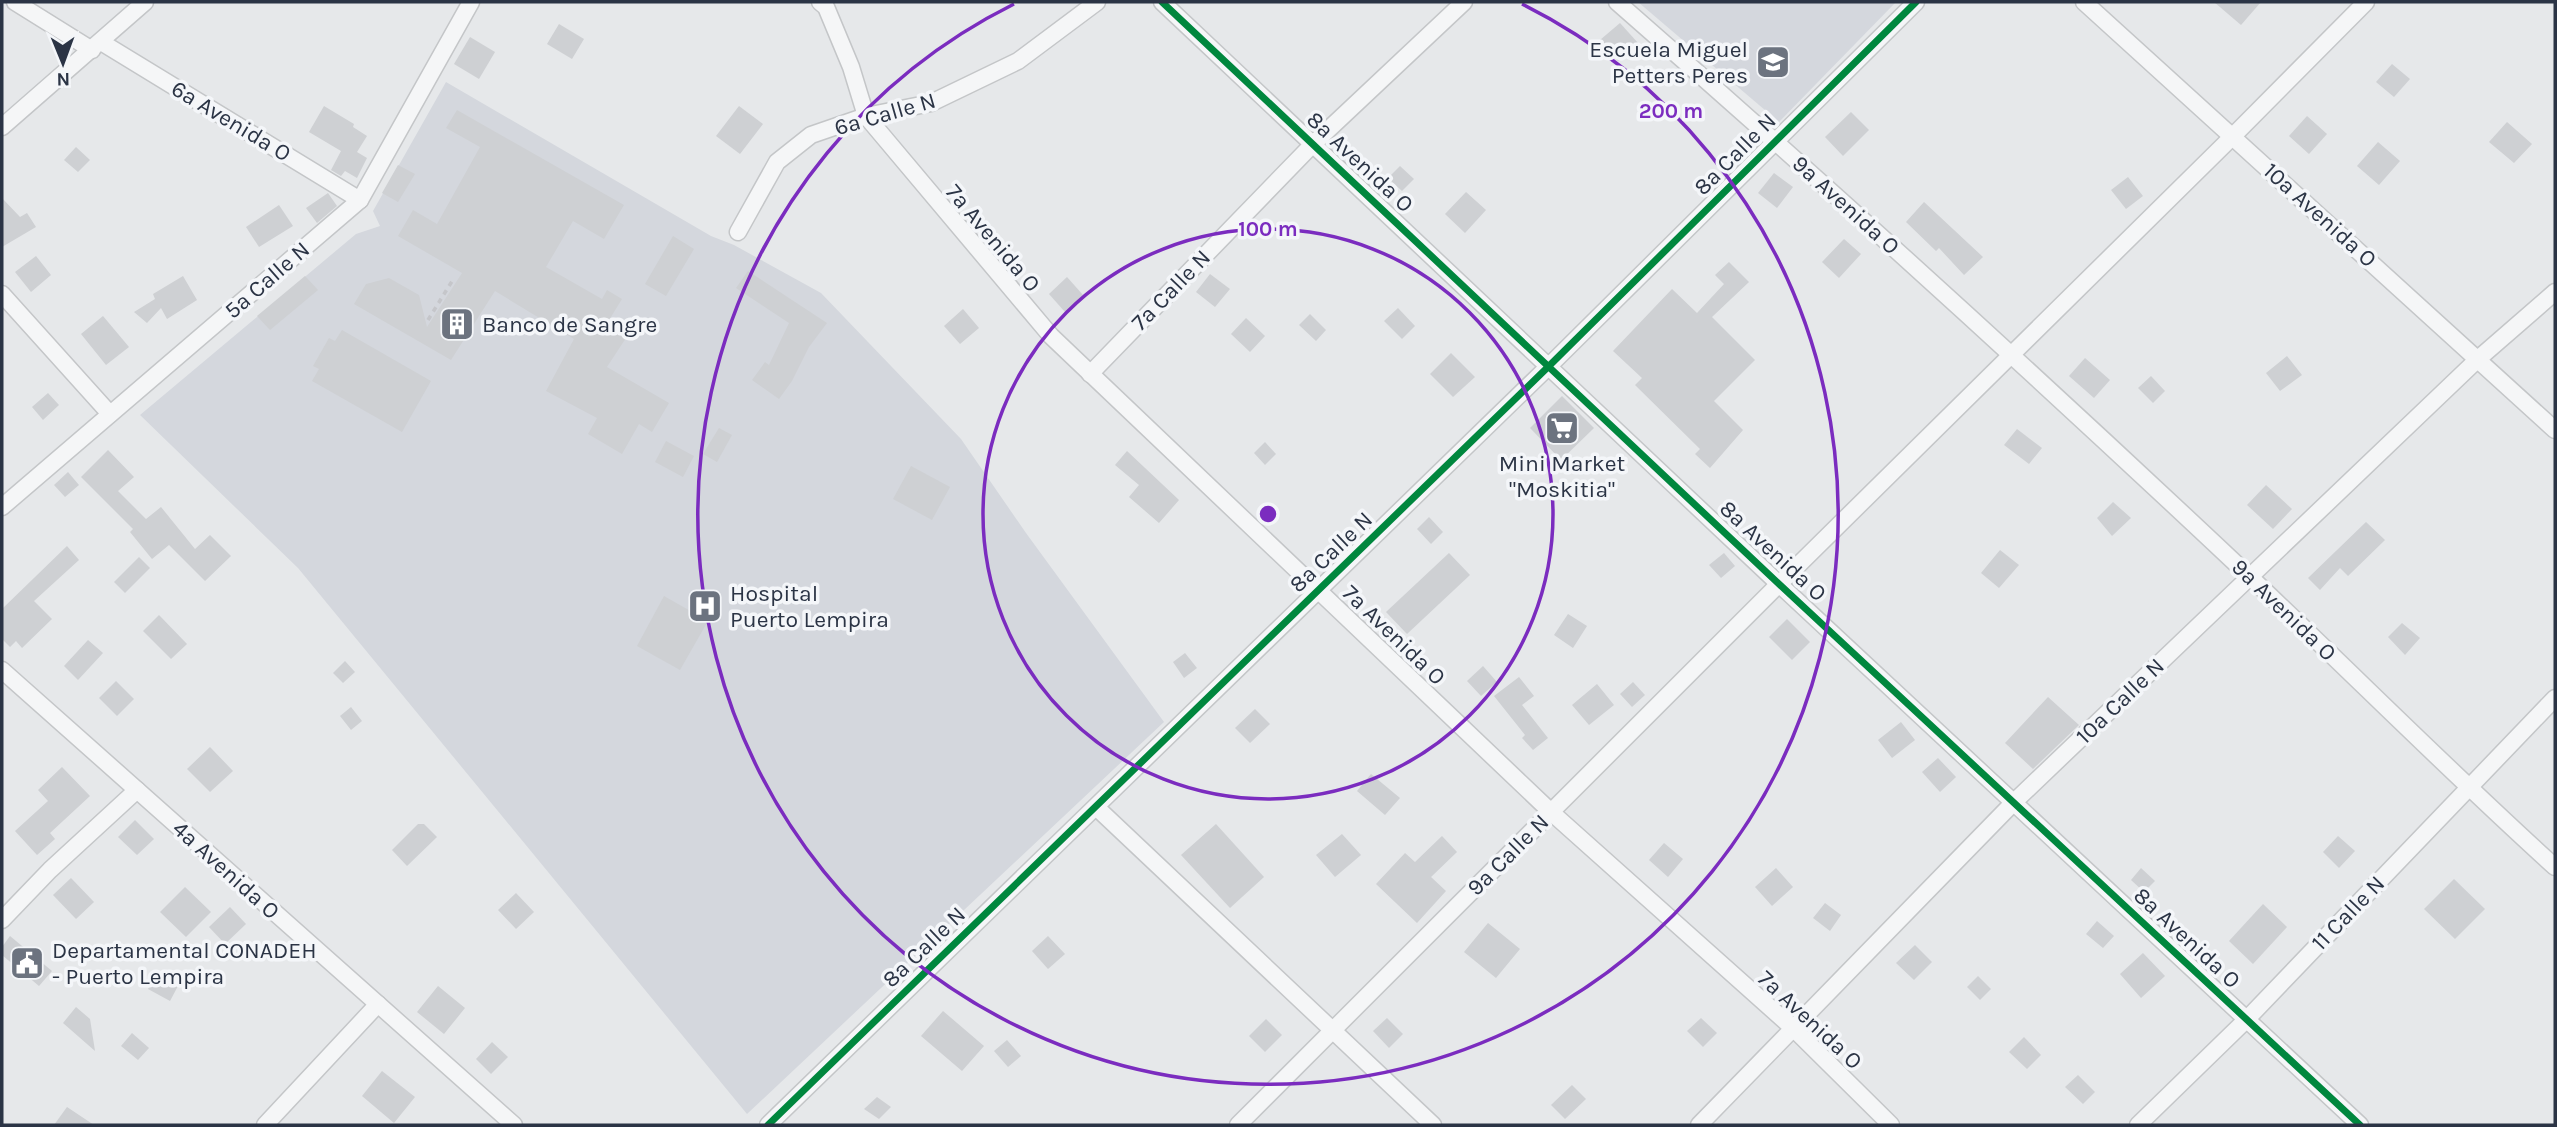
<svg xmlns="http://www.w3.org/2000/svg" width="2557" height="1127" font-family="Karla,sans-serif">
<style>
.built{fill:#d4d7dd}
.building{fill:#ced0d3}
.lines{fill:none;stroke-linecap:round;stroke-linejoin:round}
.street-casing{stroke:#c4c6c8;stroke-width:19}
.path{stroke:#c5c6ca;stroke-width:3.5;stroke-dasharray:5 5;stroke-linecap:butt}
.street{stroke:#f5f6f7;stroke-width:16}
.cycleway-casing{stroke:#f4f6f9;stroke-width:11}
.cycleway{stroke:#00873e;stroke-width:7}
.ring{fill:none;stroke:#7b2cbf;stroke-width:3.5}
.labels{text-anchor:middle;dominant-baseline:central;stroke-width:7;stroke-linejoin:round;paint-order:stroke}
.poi-label{font-size:23px;fill:#2b3445;stroke:#f4f6f9;text-anchor:start}
.street-label{font-size:23px;fill:#2b3445;stroke:#f4f6f9}
.centre{fill:#7b2cbf;stroke:#f4f6f9;stroke-width:3.5}
.ring-label{font-size:21px;text-anchor:middle;font-weight:bold;fill:#7b2cbf;stroke:#f4f6f9;stroke-width:7;stroke-linejoin:round;paint-order:stroke}
</style>
<rect width="100%" height="100%" fill="#e6e8ea"/>
<g class="built">
<path d="M1638 2H1896L1779 122Z"/>
<path d="M446 82 711 236 734 245 821 293 961 439 1026 533 1164 722 747 1114 298 568 140 415 356 234 380 226 373 211Z"/>
</g>
<g class="building">
<path d="M2214 2H2261L2241 25Z"/>
<path d="M1620 23 1638 43 1618 61 1600 40Z"/>
<path d="M559 24 584 39 572 59 547 44Z"/>
<path d="M470 37 495 52 479 79 454 64Z"/>
<path d="M2392 64 2410 79 2394 97 2376 82Z"/>
<path d="M324 106 354 124 353 127 367 136 357 152 367 158 357 178 345 171 341 176 331 170 341 151 309 132Z"/>
<path d="M739 106 763 124 740 154 716 136Z"/>
<path d="M457 110 624 205 604 239 573 221 546 267 602 299 607 290 622 299 606 325 626 338 607 367 669 403 652 432 639 424 622 454 588 434 597 418 546 391 574 339 495 291 451 360 354 304 366 284 389 278 419 295 427 327 462 273 398 236 413 210 437 224 480 147 446 128Z"/>
<path d="M1851 112 1869 130 1843 156 1825 137Z"/>
<path d="M2307 116 2327 134 2309 154 2289 136Z"/>
<path d="M2507 122 2532 144 2514 163 2489 142Z"/>
<path d="M2378 142 2400 161 2379 185 2357 166Z"/>
<path d="M76 147 90 160 78 172 64 160Z"/>
<path d="M398 165 415 174 398 202 382 193Z"/>
<path d="M1400 166 1414 179 1402 191 1388 178Z"/>
<path d="M1774 173 1793 187 1777 208 1758 193Z"/>
<path d="M2128 177 2143 196 2126 209 2111 190Z"/>
<path d="M1466 192 1486 210 1465 233 1445 214Z"/>
<path d="M328 193 337 206 317 223 306 208Z"/>
<path d="M2 198 20 217 27 213 36 227 2 247Z"/>
<path d="M1924 202 1983 257 1964 275 1939 248 1936 251 1906 222Z"/>
<path d="M279 205 293 226 259 247 246 227Z"/>
<path d="M673 236 694 249 666 296 645 284Z"/>
<path d="M1844 239 1861 254 1839 278 1822 262Z"/>
<path d="M36 256 51 275 31 292 15 272Z"/>
<path d="M1729 262 1749 282 1712 317 1755 360 1714 401 1743 430 1710 468 1695 454 1700 449 1635 385 1642 378 1613 351 1672 289 1697 313 1724 284 1715 275Z"/>
<path d="M748 271 827 323 809 347 792 381 779 399 752 380 765 362 769 365 789 323 736 288Z"/>
<path d="M1210 274 1230 289 1215 307 1196 292Z"/>
<path d="M183 276 197 300 167 319 161 308 147 323 134 312 155 299 153 294Z"/>
<path d="M305 276 318 290 270 330 257 316Z"/>
<path d="M1067 277 1083 295 1065 312 1049 294Z"/>
<path d="M1398 308 1415 326 1402 339 1384 321Z"/>
<path d="M963 309 979 328 960 344 944 326Z"/>
<path d="M1310 314 1326 330 1316 341 1299 325Z"/>
<path d="M103 316 129 347 106 365 81 334Z"/>
<path d="M1246 318 1265 336 1250 352 1231 334Z"/>
<path d="M342 330 431 381 402 432 312 381 319 369 313 366 329 338 335 341Z"/>
<path d="M1451 353 1475 377 1453 397 1430 374Z"/>
<path d="M2287 356 2302 375 2280 391 2266 373Z"/>
<path d="M2085 358 2110 380 2094 398 2069 376Z"/>
<path d="M2151 376 2165 391 2153 403 2138 388Z"/>
<path d="M48 393 59 405 43 420 32 407Z"/>
<path d="M1562 396 1594 428 1561 460 1530 428Z"/>
<path d="M719 428 732 435 717 462 703 454Z"/>
<path d="M2017 429 2042 448 2029 464 2004 445Z"/>
<path d="M666 441 694 456 683 477 655 462Z"/>
<path d="M1265 442 1276 454 1265 465 1254 453Z"/>
<path d="M108 450 134 477 118 491 146 519 161 507 195 549 210 535 231 556 205 581 169 545 152 559 130 532 133 529 81 477Z"/>
<path d="M1127 451 1179 500 1159 523 1129 497 1139 485 1115 465Z"/>
<path d="M911 466 950 487 932 520 893 499Z"/>
<path d="M68 472 79 485 65 497 54 485Z"/>
<path d="M2266 485 2292 509 2273 529 2247 505Z"/>
<path d="M2113 502 2131 518 2112 536 2097 518Z"/>
<path d="M1429 517 1443 532 1431 544 1417 529Z"/>
<path d="M2366 522 2385 540 2348 576 2340 568 2320 590 2308 578Z"/>
<path d="M67 546 79 560 34 601 52 619 22 648 16 641 10 647 2 639V609Z"/>
<path d="M2000 550 2019 565 1999 588 1981 573Z"/>
<path d="M1449 553 1470 575 1407 634 1386 612Z"/>
<path d="M1724 553 1735 566 1721 578 1709 565Z"/>
<path d="M139 557 150 568 125 593 114 582Z"/>
<path d="M664 596 708 621 680 670 637 646Z"/>
<path d="M1568 614 1587 626 1573 648 1554 635Z"/>
<path d="M159 615 187 644 171 659 143 631Z"/>
<path d="M1787 619 1810 642 1792 660 1769 637Z"/>
<path d="M2402 623 2420 638 2405 655 2388 637Z"/>
<path d="M88 640 103 653 78 680 64 666Z"/>
<path d="M1185 653 1197 668 1184 678 1173 662Z"/>
<path d="M345 661 355 672 343 683 333 673Z"/>
<path d="M1483 666 1497 682 1481 696 1467 681Z"/>
<path d="M1519 677 1534 696 1522 705 1548 738 1533 750 1522 738 1525 735 1494 696Z"/>
<path d="M116 681 134 699 117 716 99 698Z"/>
<path d="M1633 682 1645 695 1632 707 1620 694Z"/>
<path d="M1597 684 1614 705 1589 725 1572 705Z"/>
<path d="M2048 697 2079 725 2033 769 2005 743Z"/>
<path d="M351 707 362 721 351 730 340 716Z"/>
<path d="M1255 709 1270 724 1250 743 1235 728Z"/>
<path d="M1901 722 1915 740 1892 758 1878 740Z"/>
<path d="M210 747 233 771 210 792 187 769Z"/>
<path d="M1938 758 1956 777 1940 792 1922 772Z"/>
<path d="M62 767 90 796 50 833 55 839 37 855 15 831 48 801 38 790Z"/>
<path d="M1371 774 1400 798 1385 815 1357 791Z"/>
<path d="M135 820 154 839 137 855 118 837Z"/>
<path d="M418 824H424L437 837 407 866 392 850Z"/>
<path d="M1216 824 1264 877 1230 908 1181 855Z"/>
<path d="M1342 834 1361 855 1335 877 1316 855Z"/>
<path d="M1442 836 1457 852 1431 877 1446 891 1417 923 1376 884 1405 853 1415 862Z"/>
<path d="M2338 836 2355 851 2339 868 2323 852Z"/>
<path d="M1664 843 1683 859 1668 877 1649 860Z"/>
<path d="M1776 868 1793 887 1772 906 1755 887Z"/>
<path d="M2141 868 2155 881 2144 892 2131 880Z"/>
<path d="M71 878 94 902 76 919 53 895Z"/>
<path d="M2454 879 2485 909 2455 939 2424 909Z"/>
<path d="M185 887 211 912 186 937 160 912Z"/>
<path d="M516 893 534 912 516 929 498 910Z"/>
<path d="M1825 903 1841 915 1830 931 1813 918Z"/>
<path d="M2263 904 2287 927 2253 964 2229 941Z"/>
<path d="M230 907 246 924 225 944 209 927Z"/>
<path d="M2097 921 2114 936 2103 948 2086 934Z"/>
<path d="M1488 923 1520 949 1496 978 1464 952Z"/>
<path d="M10 936 52 971 39 986 2 955V947Z"/>
<path d="M1048 936 1065 954 1048 969 1032 951Z"/>
<path d="M1915 945 1932 962 1914 980 1896 963Z"/>
<path d="M2143 953 2165 976 2141 998 2120 974Z"/>
<path d="M157 974 178 986 170 1001 148 989Z"/>
<path d="M1978 976 1991 989 1980 1000 1967 987Z"/>
<path d="M438 986 465 1008 444 1034 417 1012Z"/>
<path d="M76 1007 90 1019 95 1051 63 1023Z"/>
<path d="M943 1011 984 1046 962 1071 921 1036Z"/>
<path d="M1387 1018 1403 1034 1389 1048 1373 1031Z"/>
<path d="M1701 1018 1717 1033 1703 1047 1687 1031Z"/>
<path d="M1266 1019 1282 1035 1265 1052 1249 1036Z"/>
<path d="M132 1033 149 1048 138 1060 121 1046Z"/>
<path d="M2024 1037 2041 1055 2027 1069 2009 1052Z"/>
<path d="M1007 1040 1021 1056 1008 1067 994 1051Z"/>
<path d="M492 1042 508 1057 491 1074 476 1059Z"/>
<path d="M382 1071 415 1097 394 1123 362 1096Z"/>
<path d="M2078 1075 2095 1092 2083 1104 2065 1087Z"/>
<path d="M1572 1085 1586 1099 1565 1119 1551 1105Z"/>
<path d="M877 1097 891 1107 879 1119 864 1109Z"/>
<path d="M67 1107 94 1125H54Z"/>
</g>
<g class="lines">
<g class="street-casing">
<g id="street">
<path d="M15 2 92 50"/>
<path d="M820 2 826 7 851 67 866 116 1051 336 1551 812 1794 1029 1891 1125"/>
<path d="M1162 2 1779 584 2360 1125"/>
<path d="M1617 2C1831 189 2041 380 2248 575 2351 672 2450 772 2555 867"/>
<path d="M2084 2 2555 430"/>
<path d="M101 42 360 200"/>
<path d="M2 127 145 2"/>
<path d="M738 232 777 162 811 135 866 116 931 103 1018 61 1097 2"/>
<path d="M2 294 110 414"/>
<path d="M1090 374 1313 144 1464 2"/>
<path d="M2 507 360 200 471 2"/>
<path d="M2 670 514 1125"/>
<path d="M1096 807 1433 1125"/>
<path d="M2 920 50 870 137 790"/>
<path d="M265 1125 378 1004"/>
<path d="M768 1125 1549 366 1916 2"/>
<path d="M1238 1125 1779 584 2233 136 2366 2"/>
<path d="M1699 1125 2014 802 2478 359 2555 292"/>
<path d="M2138 1125 2246 1020 2555 698"/>
</g>
</g>
<path class="path" d="M428 320 454 278"/>
<use href="#street" class="street"/>
<g class="cycleway-casing">
<g id="cycleway">
<path d="M1162 2 1779 584 2360 1125"/>
<path d="M768 1125 1549 366 1916 2"/>
</g>
</g>
<use href="#cycleway" class="cycleway"/>
</g>
<g class="ring">
<circle cx="1268" cy="514" r="285"/>
<path d="M1522 4A570 570 0 1 1 1014 4"/>
</g>
<defs>
<g id="school-square" transform="scale(1.75)"><rect x="-9" y="-9" width="18" height="18" rx="4" fill="#6c737f" stroke="#f4f6f9"/><path d="M0-5L7-2L0 1L-7-2ZM-4 1L0 2.5L4 1V4Q0 6-4 4Z" fill="#fff"/></g>
<g id="building-square" transform="scale(1.75)"><rect x="-9" y="-9" width="18" height="18" rx="4" fill="#6c737f" stroke="#f4f6f9"/><path d="M-4-6H4V6H1V3H-1V6H-4ZM-2.5-4.3h1.7v1.8h-1.7ZM.8-4.3h1.7v1.8H.8ZM-2.5-1h1.7V.8h-1.7ZM.8-1h1.7V.8H.8Z" fill="#fff"/></g>
<g id="supermarket-square" transform="scale(1.75)"><rect x="-9" y="-9" width="18" height="18" rx="4" fill="#6c737f" stroke="#f4f6f9"/><path d="M-6-5.5h2.5l.6 2H6L4.5 2H-2.5L-4.4-4H-6ZM-1.5 3.2a1.3 1.3 0 1 0 .1 0ZM3 3.2a1.3 1.3 0 1 0 .1 0Z" fill="#fff"/></g>
<g id="hospital-square" transform="scale(1.75)"><rect x="-9" y="-9" width="18" height="18" rx="4" fill="#6c737f" stroke="#f4f6f9"/><path d="M-5-5h3v3.5h4V-5h3V5h-3V1.5h-4V5h-3Z" fill="#fff"/></g>
<g id="civic-square" transform="scale(1.75)"><rect x="-9" y="-9" width="18" height="18" rx="4" fill="#6c737f" stroke="#f4f6f9"/><path d="M-.6-6.5H3V-4.5H.6V-3L4-1V1h2V6H-6V1h2V-1L-.6-3ZM-1.2 2.5V6h2.4V2.5Z" fill="#fff"/></g>
</defs>
<g fill-rule="evenodd">
<use href="#school-square" x="1773" y="62"/>
<use href="#building-square" x="457" y="324"/>
<use href="#supermarket-square" x="1562" y="428"/>
<use href="#hospital-square" x="705" y="606"/>
<use href="#civic-square" x="27" y="963"/>
</g>
<g class="labels">
<g class="poi-label">
<text x="1748" y="49" text-anchor="end">Escuela Miguel<tspan x="1748" dy="26">Petters Peres</tspan></text>
<text x="482" y="324">Banco de Sangre</text>
<text x="1562" y="463" text-anchor="middle">Mini Market<tspan x="1562" dy="26">"Moskitia"</tspan></text>
<text x="730" y="593">Hospital<tspan x="730" dy="26">Puerto Lempira</tspan></text>
<text x="52" y="950">Departamental CONADEH<tspan x="52" dy="26">- Puerto Lempira</tspan></text>
</g>
<g class="street-label">
<text transform="translate(885 114) rotate(-16)">6a Calle N</text>
<text transform="translate(231 121) rotate(31)">6a Avenida O</text>
<text transform="translate(1735 154) rotate(-45)">8a Calle N</text>
<text transform="translate(1360 162) rotate(43)">8a Avenida O</text>
<text transform="translate(1846 205) rotate(42)">9a Avenida O</text>
<text transform="translate(2320 215) rotate(42)">10a Avenida O</text>
<text transform="translate(993 238) rotate(50)">7a Avenida O</text>
<text transform="translate(267 280) rotate(-41)">5a Calle N</text>
<text transform="translate(1171 290) rotate(-46)">7a Calle N</text>
<text transform="translate(1773 551) rotate(43)">8a Avenida O</text>
<text transform="translate(1331 552) rotate(-44)">8a Calle N</text>
<text transform="translate(2284 610) rotate(44)">9a Avenida O</text>
<text transform="translate(1394 635) rotate(44)">7a Avenida O</text>
<text transform="translate(2120 701) rotate(-44)">10a Calle N</text>
<text transform="translate(1508 855) rotate(-45)">9a Calle N</text>
<text transform="translate(226 870) rotate(42)">4a Avenida O</text>
<text transform="translate(2348 913) rotate(-46)">11 Calle N</text>
<text transform="translate(2187 938) rotate(43)">8a Avenida O</text>
<text transform="translate(924 947) rotate(-44)">8a Calle N</text>
<text transform="translate(1810 1020) rotate(43)">7a Avenida O</text>
</g>
</g>
<circle cx="1268" cy="514" r="10" class="centre"/>
<g class="ring-label">
<text x="1671" y="118">200 m</text>
<text x="1268" y="236">100 m</text>
</g>
<rect width="2557" height="1127" fill="none" stroke="#2b3445" stroke-width="7"/>
<g transform="translate(63 63) rotate(179)" stroke="#f4f6f9" stroke-width="5" paint-order="stroke">
<path d="M0-5L12 26L0 18L-12 26Z" fill="#2b3445"/>
<text y="-10" font-size="19" font-weight="bold" text-anchor="middle" fill="#2b3445">N</text>
</g>
</svg>
